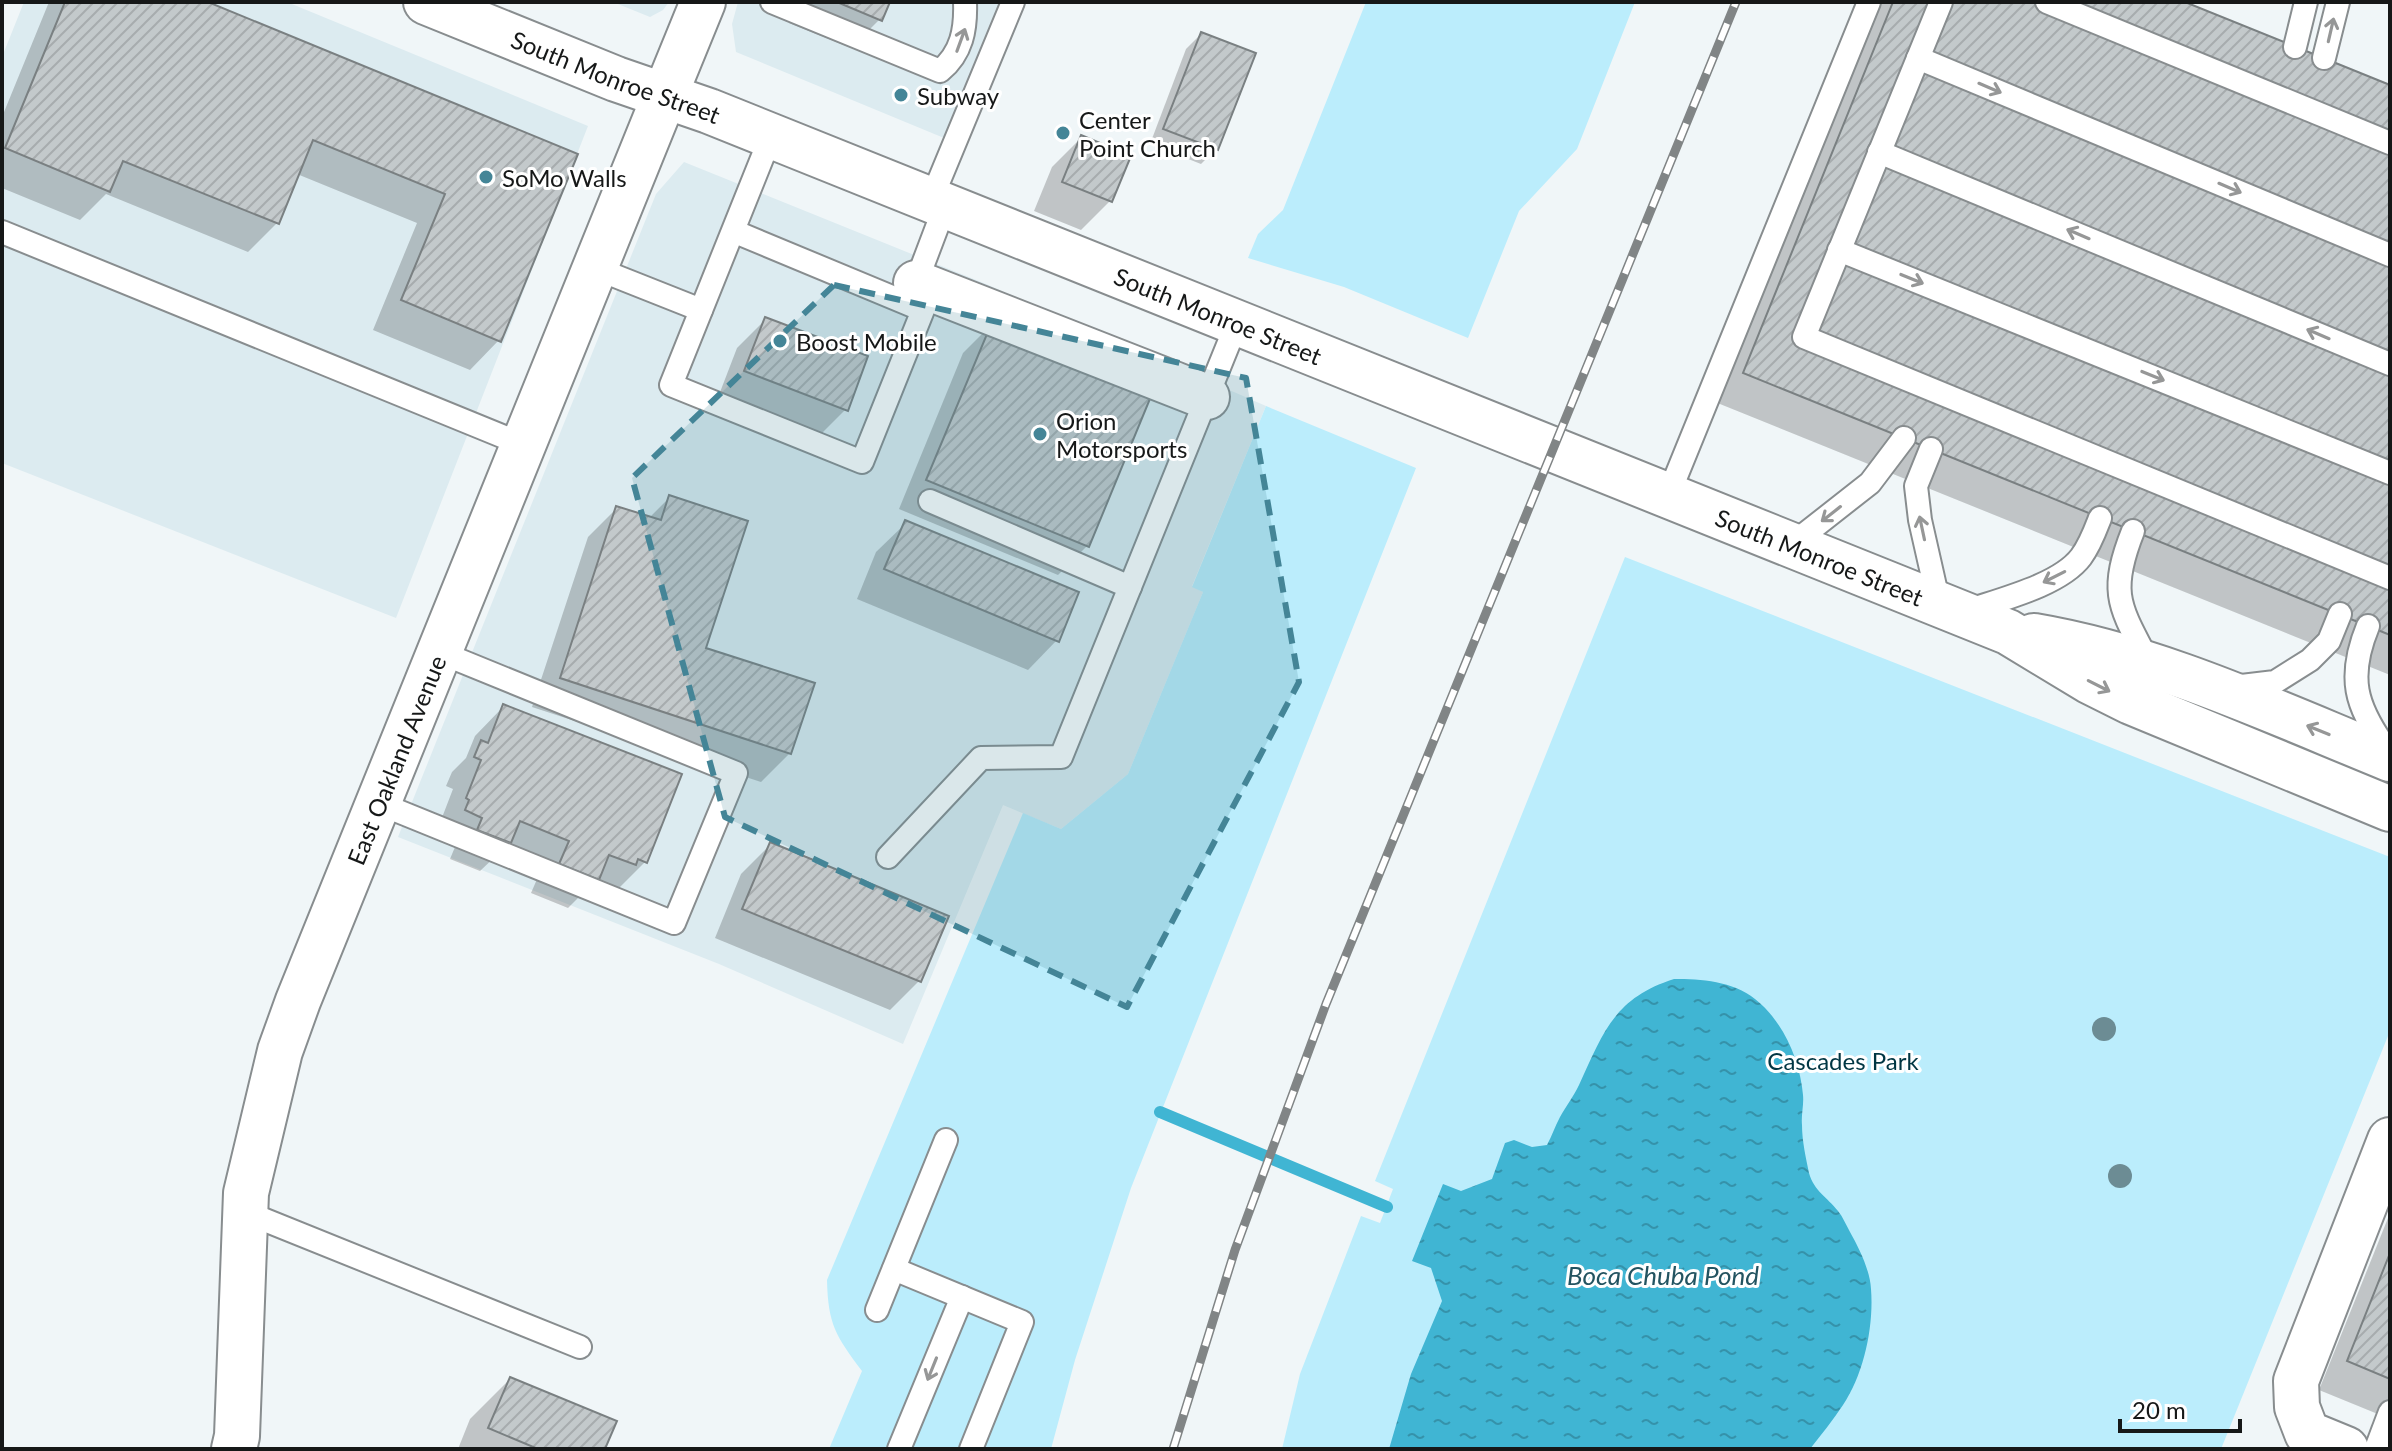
<svg xmlns="http://www.w3.org/2000/svg" width="2392" height="1451" font-family="Lato,sans-serif">
<style>
.built{fill:#dcebf0}
.park{fill:#bbedfc}
.water{fill:url(#water-ripples)}
.shadow{fill:#0003}
.lines{fill:none;stroke-linecap:round;stroke-linejoin:round}
.stream{stroke:#40b5d3;stroke-width:12}
.building{fill:url(#building-hatch);stroke:#7a8082;stroke-width:2}
.lane-casing{stroke:#888d8f;stroke-width:26}
.street-casing{stroke:#888d8f;stroke-width:48}
.secondary-casing{stroke:#888d8f;stroke-width:48}
.primary-casing{stroke:#888d8f;stroke-width:48}
.lane{stroke:#fff;stroke-width:22}
.street{stroke:#fff;stroke-width:44}
.secondary{stroke:#fff;stroke-width:44}
.primary{stroke:#fff;stroke-width:44}
.rail-casing{stroke:#818586;stroke-width:9}
.rail{stroke:#fff;stroke-width:6;stroke-dasharray:18;stroke-linecap:butt}
.tree{fill:#6c8c94}
.oneway{stroke:#969797}
.marked{fill:#448597;fill-opacity:0.2;stroke:#448597;stroke-width:6;stroke-dasharray:16 10;stroke-linejoin:round}
.poi-dot{fill:#448597;stroke:#fff;stroke-width:3}
.labels{text-anchor:middle;dominant-baseline:central;stroke-width:6;stroke-linejoin:round;paint-order:stroke}
.street-label{font-size:24px;fill:#161818;stroke:#fff}
.poi-label{font-size:24px;fill:#161818;stroke:#fff;text-anchor:start}
.park-label{font-size:24px;fill:#003643;stroke:#fff}
.water-label{font-size:26px;font-style:italic;fill:#235461;stroke:#fff}
</style>
<defs>
<pattern id="water-ripples" width="26" height="14" patternUnits="userSpaceOnUse" patternTransform="scale(2)"><rect width="26" height="14" fill="#40b5d3"/><path d="M2 4q2-2 4 0t4 0M15 11q2-2 4 0t4 0" fill="none" stroke="#3592aa"/></pattern>
<pattern id="building-hatch" width="6" height="6" patternUnits="userSpaceOnUse" patternTransform="scale(2)"><rect width="6" height="6" fill="#c3c9cb"/><path d="M-1 1l2-2M0 6l6-6M5 7l2-2" fill="none" stroke="#a7acae"/></pattern>
</defs>
<rect width="100%" height="100%" fill="#f0f6f8"/>
<g class="built">
<path d="M24 2H287L588 126 396 618 2 463V57Z"/>
<path d="M613 2H669L663 10 650 17Z"/>
<path d="M738 2H1000L944 138 736 52 732 24Z"/>
<path d="M684 162 986 284 1266 406 1192 586 1203 592 1128 774 1061 829 1003 805 903 1044 719 964 398 837 656 194Z"/>
</g>
<g class="park">
<path d="M1366 2H1635L1577 149 1519 211 1468 338 1344 287 1248 258 1258 234 1283 210Z"/>
<path d="M1266 406 1416 468 1131 1188 1075 1360 1051 1449H829L862 1371C836 1336 828 1325 827 1280L1023 813 1061 829 1128 774 1203 592 1192 587Z"/>
<path d="M1625 557 2390 857V1031L2221 1449H1282L1300 1374 1361 1216 1380 1223 1393 1189 1375 1181Z"/>
</g>
<path class="water" d="M1674 979C1701 979 1733 981 1755 999 1783 1021 1800 1060 1803 1095 1804 1105 1801 1115 1802 1125 1802 1141 1806 1158 1809 1173 1814 1191 1827 1197 1838 1211 1843 1217 1846 1225 1850 1232 1859 1248 1870 1270 1871 1289 1874 1326 1864 1374 1843 1405 1833 1420 1821 1435 1810 1449H1389L1411 1374 1442 1301 1431 1268 1412 1261 1443 1184 1461 1191 1492 1179 1505 1143 1514 1140 1532 1147 1547 1145C1552 1136 1555 1126 1560 1117 1566 1106 1574 1096 1579 1085 1603 1033 1614 998 1674 979Z"/>
<g class="shadow">
<path d="M49 2H203L576 155 499 340 470 370 373 330 417 223 297 174 277 223 248 252 106 194 80 220 2 188V117Z"/>
<path d="M798 2H888L880 19 851 48 789 23Z"/>
<path d="M1877 2H2180L2390 87V675L1715 402Z"/>
<path d="M1201 34 1216 149 1201 164 1150 144 1186 49Z"/>
<path d="M1081 138 1128 157 1110 201 1081 230 1034 211 1052 167Z"/>
<path d="M766 319 846 409 817 438 717 400 737 348Z"/>
<path d="M992 324 1087 546 1058 575 899 509 963 353Z"/>
<path d="M669 498 703 649 790 753 761 782 532 707 588 537 617 508 649 518Z"/>
<path d="M906 523 1057 640 1028 670 857 599 876 552Z"/>
<path d="M504 706 645 862 616 891 589 887 568 908 531 893 541 870 499 853 480 871 450 859 455 847 437 840 441 829 438 828 453 789 446 786 452 772 466 758 475 736Z"/>
<path d="M770 845 919 981 890 1010 715 938 741 874Z"/>
<path d="M2390 1213V1419L2319 1390Z"/>
<path d="M510 1379 603 1449H458L470 1419Z"/>
</g>
<g class="lines">
<path class="stream" d="M1160 1112 1387 1207"/>
</g>
<g class="building">
<path d="M65 2H208L578 154 501 342 401 300 445 194 313 140 279 224 123 161 110 192 5 148Z"/>
<path d="M837 2H890L882 21Z"/>
<path d="M1893 2H2185L2390 85V635L1743 373Z"/>
<path d="M1201 32 1256 53 1218 150 1163 129Z"/>
<path d="M1081 135 1131 156 1112 202 1062 182Z"/>
<path d="M765 317 868 356 848 411 744 371Z"/>
<path d="M992 322 1154 389 1089 547 926 480Z"/>
<path d="M669 495 748 521 706 648 815 683 791 754 560 678 616 506 661 520Z"/>
<path d="M905 520 1079 592 1059 642 884 569Z"/>
<path d="M503 704 682 774 647 863 638 859 636 865 609 855 599 880 559 864 569 841 520 821 511 843 477 830 482 818 465 810 469 800 466 798 481 760 474 757 481 740 488 743Z"/>
<path d="M770 842 949 916 921 982 742 909Z"/>
<path d="M2390 1253V1379L2347 1361Z"/>
<path d="M510 1377 617 1421 605 1449H538L488 1428Z"/>
</g>
<g class="lines">
<g class="lane-casing">
<g id="lane">
<path d="M772 2 940 71C962 53 966 29 965 2"/>
<path d="M1941 2 1804 337 2390 578"/>
<path d="M2047 2 2390 143"/>
<path d="M2295 47 2306 2"/>
<path d="M1918 58 2390 255"/>
<path d="M2324 58 2338 2"/>
<path d="M1879 152 2390 364"/>
<path d="M931 200 1013 2"/>
<path d="M733 231 923 310 862 462 671 385 771 136"/>
<path d="M2 232 524 445"/>
<path d="M1839 250 2390 473"/>
<path d="M595 268 701 310"/>
<path d="M914 288 945 206"/>
<path d="M1931 449 1916 486 1920 520 1939 604"/>
<path d="M1668 496 1869 2"/>
<path d="M930 501 1130 587"/>
<path d="M2133 531C2108 594 2120 607 2149 663"/>
<path d="M1791 545 1870 483 1904 438"/>
<path d="M1964 612C1998 600 2059 586 2081 557 2090 545 2095 531 2100 518"/>
<path d="M2368 626C2347 677 2355 706 2387 750"/>
<path d="M2233 687 2275 682 2310 660 2329 641 2340 614"/>
<path d="M378 803 674 923 736 773 439 652"/>
<path d="M888 857 981 758 1061 757 1237 323"/>
<path d="M245 1212 580 1347"/>
<path d="M894 1269 1022 1322 971 1449"/>
<path d="M877 1310 946 1140"/>
<path d="M899 1449 962 1297"/>
<path d="M2376 1449 2390 1412"/>
</g>
</g>
<g class="street-casing">
<g id="street">
<path d="M916 283 1207 397"/>
<path id="s1" d="M234 1449 237 1436 246 1193 280 1051 298 1001 665 95"/>
</g>
</g>
<g class="secondary-casing">
<g id="secondary">
<path d="M665 95 703 2"/>
<path d="M2346 1449 2307 1433 2297 1407 2296 1381 2390 1140"/>
</g>
</g>
<g class="primary-casing">
<g id="primary">
<path id="s2" d="M426 2 616 79 709 111 2008 632 2089 681 2131 702 2390 809"/>
<path d="M2034 636C2158 657 2274 712 2390 759"/>
</g>
</g>
<use href="#lane" class="lane"/>
<use href="#street" class="street"/>
<use href="#secondary" class="secondary"/>
<use href="#primary" class="primary"/>
<g class="rail-casing">
<path id="rail" d="M1173 1449 1235 1250 1326 1004 1736 2"/>
</g>
<use href="#rail" class="rail"/>
</g>
<g class="tree">
<circle cx="2104" cy="1029" r="12"/>
<circle cx="2120" cy="1176" r="12"/>
</g>
<defs><path id="oneway-shaft" d="M-6 0H5M1.5-3L5.5 0L1.5 3" fill="none" stroke-width="1.6" stroke-linecap="round" stroke-linejoin="round" transform="scale(2)"/></defs>
<g class="oneway">
<use href="#oneway-shaft" transform="translate(2331 30) rotate(-77)"/>
<use href="#oneway-shaft" transform="translate(961 40) rotate(-70)"/>
<use href="#oneway-shaft" transform="translate(1990 88) rotate(23)"/>
<use href="#oneway-shaft" transform="translate(2230 188) rotate(23)"/>
<use href="#oneway-shaft" transform="translate(2078 234) rotate(-157)"/>
<use href="#oneway-shaft" transform="translate(1912 279) rotate(22)"/>
<use href="#oneway-shaft" transform="translate(2318 334) rotate(-157)"/>
<use href="#oneway-shaft" transform="translate(2153 376) rotate(22)"/>
<use href="#oneway-shaft" transform="translate(1831 514) rotate(142)"/>
<use href="#oneway-shaft" transform="translate(1922 528) rotate(-102)"/>
<use href="#oneway-shaft" transform="translate(2054 577) rotate(153)"/>
<use href="#oneway-shaft" transform="translate(2099 686) rotate(27)"/>
<use href="#oneway-shaft" transform="translate(2318 730) rotate(-158)"/>
<use href="#oneway-shaft" transform="translate(932 1369) rotate(112)"/>
</g>
<path class="marked" d="M834 285 1246 378 1299 682 1127 1007 725 817 632 478Z"/>
<g class="poi-dot">
<circle cx="901" cy="95" r="8"/>
<circle cx="1063" cy="133" r="8"/>
<circle cx="486" cy="177" r="8"/>
<circle cx="780" cy="341" r="8"/>
<circle cx="1040" cy="434" r="8"/>
</g>
<g class="labels">
<g class="street-label">
<text stroke="none"><textPath href="#s2" startOffset="204">South Monroe Street</textPath></text>
<text stroke="none"><textPath href="#s2" startOffset="852">South Monroe Street</textPath></text>
<text stroke="none"><textPath href="#s2" startOffset="1500">South Monroe Street</textPath></text>
<text stroke="none"><textPath href="#s1" startOffset="716">East Oakland Avenue</textPath></text>
</g>
<g class="poi-label">
<text x="917" y="95">Subway</text>
<text x="1079" y="119">Center<tspan x="1079" dy="28">Point Church</tspan></text>
<text x="502" y="177">SoMo Walls</text>
<text x="796" y="341">Boost Mobile</text>
<text x="1056" y="420">Orion<tspan x="1056" dy="28">Motorsports</tspan></text>
</g>
<g class="park-label">
<text x="1843" y="1060">Cascades Park</text>
</g>
<g class="water-label">
<text x="1663" y="1275">Boca Chuba Pond</text>
</g>
</g>
<rect width="2392" height="1451" fill="none" stroke="#161818" stroke-width="8"/>
<path d="M2120 1419v12h120v-12" fill="none" stroke="#161818" stroke-width="4"/>
<text x="2132" y="1419" font-size="24" fill="#161818" stroke="#ffffff" stroke-width="6" paint-order="stroke">20 m</text>
</svg>
